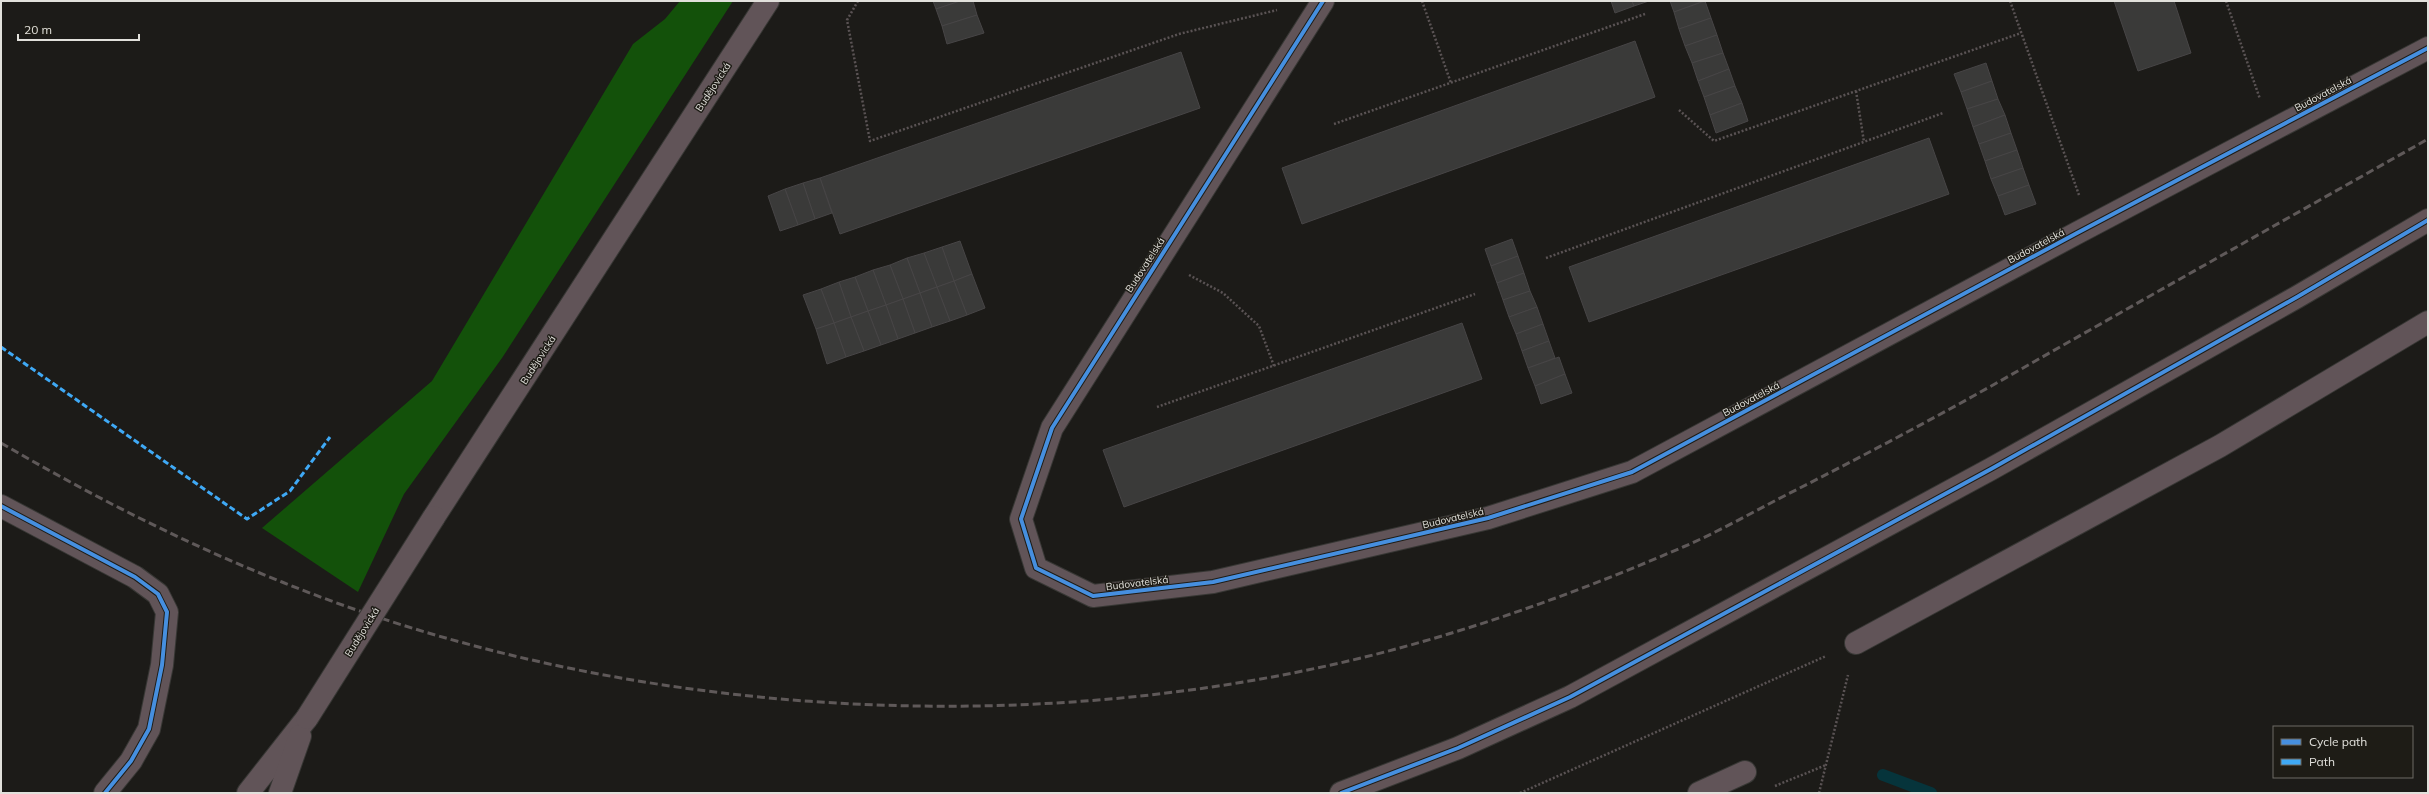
<svg xmlns="http://www.w3.org/2000/svg" width="2429" height="794" font-family="Mulish,sans-serif">
<style>
.forest{fill:#13510a}
.lines{fill:none;stroke-linecap:round;stroke-linejoin:round}
.stream{stroke:#06343b;stroke-width:12}
.building{fill:#3a3a39;stroke:#474546}
.service-casing{stroke:#373734;stroke-width:24}
.minor-casing{stroke:#373734;stroke-width:24}
.tertiary-casing{stroke:#373734;stroke-width:24}
.primary-casing{stroke:#373734;stroke-width:24}
.path{stroke:#5a5354;stroke-width:2.5;stroke-dasharray:2 2;stroke-linecap:butt}
.service{stroke:#615458;stroke-width:22}
.minor{stroke:#615458;stroke-width:22}
.tertiary{stroke:#615458;stroke-width:22}
.primary{stroke:#625457;stroke-width:22}
.rail{stroke:#5f5959;stroke-width:3;stroke-dasharray:8 4;stroke-linecap:butt}
.tertiary-bridge-casing{stroke:#373734;stroke-width:24;stroke-linecap:butt}
.tertiary-bridge{stroke:#615458;stroke-width:22}
.quiet{stroke:#3fa9f5;stroke-width:3;stroke-dasharray:6 3;stroke-linecap:butt}
.cycleway-casing{stroke:#1e1c16;stroke-width:6}
.cycleway{stroke:#468fdf;stroke-width:4}
.labels{text-anchor:middle;dominant-baseline:central;stroke-width:3;stroke-linejoin:round;paint-order:stroke}
.street-label{font-size:10px;fill:#e1e0db;stroke:#1e1c16}
</style>
<rect width="100%" height="100%" fill="#1c1b18"/>
<path class="forest" d="M680 1H733L502 358 404 494 358 592 262 528 432 381 633 44 665 19Z"/>
<g class="lines">
<path class="stream" d="M1883 775 1931 793"/>
</g>
<g class="building">
<path d="M933 1H960L936 9Z"/>
<path d="M960 1H973L977 15 942 26 936 9Z"/>
<path d="M1611 1H1632L1634 6 1615 13Z"/>
<path d="M1632 1H1649L1634 6Z"/>
<path d="M1670 1H1704L1674 12Z"/>
<path d="M1705 1 1711 18 1679 29 1674 12Z"/>
<path d="M2114 1H2174L2191 53 2138 71Z"/>
<path d="M977 15 984 33 947 44 942 26Z"/>
<path d="M1711 18 1717 35 1685 46 1679 29Z"/>
<path d="M1717 35 1723 53 1692 63 1685 46Z"/>
<path d="M1635 41 1655 97 1302 224 1282 168Z"/>
<path d="M1181 52 1200 108 840 234 820 178Z"/>
<path d="M1723 53 1729 69 1698 81 1692 63Z"/>
<path d="M1986 63 1992 81 1961 92 1954 74Z"/>
<path d="M1729 69 1735 86 1704 97 1698 81Z"/>
<path d="M1992 81 1998 99 1967 109 1961 92Z"/>
<path d="M1735 86 1742 103 1710 115 1704 97Z"/>
<path d="M1998 99 2005 115 1973 127 1967 109Z"/>
<path d="M1742 103 1748 121 1716 133 1710 115Z"/>
<path d="M2005 115 2011 133 1979 144 1973 127Z"/>
<path d="M2011 133 2017 150 1985 161 1979 144Z"/>
<path d="M1929 138 1949 194 1589 322 1569 267Z"/>
<path d="M2017 150 2023 168 1991 179 1985 161Z"/>
<path d="M2023 168 2029 185 1998 196 1991 179Z"/>
<path d="M820 178 832 213 815 219 803 183Z"/>
<path d="M803 183 815 219 798 225 785 189Z"/>
<path d="M2029 185 2036 204 2005 215 1998 196Z"/>
<path d="M785 189 798 225 780 231 768 196Z"/>
<path d="M1512 239 1518 256 1491 266 1485 249Z"/>
<path d="M960 241 972 274 954 281 942 247Z"/>
<path d="M942 247 954 281 937 287 924 253Z"/>
<path d="M924 253 937 287 920 293 907 258Z"/>
<path d="M1518 256 1524 273 1497 283 1491 266Z"/>
<path d="M907 258 920 293 903 299 890 265Z"/>
<path d="M890 265 903 299 886 305 873 270Z"/>
<path d="M873 270 886 305 868 311 855 277Z"/>
<path d="M1524 273 1530 291 1503 300 1497 283Z"/>
<path d="M972 274 985 308 967 315 954 281Z"/>
<path d="M855 277 868 311 851 317 839 282Z"/>
<path d="M954 281 967 315 950 321 937 287Z"/>
<path d="M839 282 851 317 834 323 821 289Z"/>
<path d="M937 287 950 321 932 327 920 293Z"/>
<path d="M821 289 834 323 816 329 803 295Z"/>
<path d="M1530 291 1537 307 1509 317 1503 300Z"/>
<path d="M920 293 932 327 915 333 903 299Z"/>
<path d="M903 299 915 333 898 339 886 305Z"/>
<path d="M886 305 898 339 881 345 868 311Z"/>
<path d="M1537 307 1543 324 1516 334 1509 317Z"/>
<path d="M868 311 881 345 864 351 851 317Z"/>
<path d="M851 317 864 351 846 357 834 323Z"/>
<path d="M834 323 846 357 827 364 816 329Z"/>
<path d="M1462 323 1482 379 1124 507 1103 450Z"/>
<path d="M1543 324 1549 341 1522 351 1516 334Z"/>
<path d="M1549 341 1555 358 1528 368 1522 351Z"/>
<path d="M1559 357 1565 374 1535 386 1528 368Z"/>
<path d="M1565 374 1572 393 1541 404 1535 386Z"/>
</g>
<g class="lines">
<g class="service-casing">
<g id="service">
<path d="M1 506 135 577 158 594 167 612 162 665 149 729 131 761 105 793"/>
<path d="M1856 643 2220 446 2428 322"/>
</g>
</g>
<g class="minor-casing">
<g id="minor">
<path d="M1323 1 1052 428 1021 519 1036 568 1093 596 1213 582 1488 518 1632 472 2077 233 2428 48"/>
<path d="M1699 793 1745 772"/>
</g>
</g>
<g class="tertiary-casing">
<g id="tertiary">
<path d="M434 517 768 1"/>
<path d="M248 793 307 718"/>
<path d="M280 793 300 736"/>
</g>
</g>
<g class="primary-casing">
<path id="primary" d="M1341 793 1458 748 1570 697 1991 469 2297 297 2428 220"/>
</g>
<g class="path">
<path d="M858 1 847 20 870 141 1179 34 1277 10"/>
<path d="M1422 1 1451 83"/>
<path d="M2010 1 2079 195"/>
<path d="M2226 1 2260 99"/>
<path d="M1856 91 1864 142"/>
<path d="M1679 110 1714 141 2021 33"/>
<path d="M1334 124 1645 14"/>
<path d="M1546 258 1943 113"/>
<path d="M1189 275 1223 293 1259 326 1274 366"/>
<path d="M1157 407 1475 294"/>
<path d="M1775 786 1826 765"/>
<path d="M1520 793 1826 656"/>
<path d="M1819 793 1848 675"/>
</g>
<use href="#service" class="service"/>
<use href="#minor" class="minor"/>
<use href="#tertiary" class="tertiary"/>
<use href="#primary" class="primary"/>
<path class="rail" d="M1 443C92 496 184 543 282 582 613 716 1015 742 1361 658 1471 631 1579 592 1683 547 1718 532 1753 512 1788 494 1869 453 1950 410 2030 364 2162 289 2295 214 2428 139"/>
<g class="tertiary-bridge-casing">
<path id="tertiary-bridge" d="M307 718 434 517"/>
</g>
<use href="#tertiary-bridge" class="tertiary-bridge"/>
<path class="quiet" d="M1 347 247 519 290 491 330 437"/>
<g class="cycleway-casing">
<g id="cycleway">
<path d="M1323 1 1052 428 1021 519 1036 568 1093 596 1213 582 1488 518 1632 472 2077 233 2428 48"/>
<path d="M1 506 135 577 158 594 167 612 162 665 149 729 131 761 105 793"/>
<path d="M1341 793 1458 748 1570 697 1991 469 2297 297 2428 220"/>
</g>
</g>
<use href="#cycleway" class="cycleway"/>
</g>
<g class="labels">
<g class="street-label">
<text transform="translate(713 87) rotate(-57)">Budějovická</text>
<text transform="translate(2323 94) rotate(-28)">Budovatelská</text>
<text transform="translate(2036 246) rotate(-28)">Budovatelská</text>
<text transform="translate(1145 265) rotate(-57)">Budovatelská</text>
<text transform="translate(538 360) rotate(-57)">Budějovická</text>
<text transform="translate(1751 399) rotate(-28)">Budovatelská</text>
<text transform="translate(1453 518) rotate(-13)">Budovatelská</text>
<text transform="translate(1137 583) rotate(-7)">Budovatelská</text>
<text transform="translate(362 632) rotate(-58)">Budějovická</text>
</g>
</g>
<rect width="2429" height="794" fill="none" stroke="#e1e0db" stroke-width="4"/>
<rect x="2273" y="726" width="140" height="52" fill="#1e1c16" stroke="#6c6a65"/>
<rect x="2281" y="739" width="20" height="6" fill="#468fdf" stroke="#6c6a65"/>
<text x="2309" y="746" font-size="12" fill="#e1e0db">Cycle path</text>
<rect x="2281" y="759" width="20" height="6" fill="#3fa9f5" stroke="#6c6a65"/>
<text x="2309" y="766" font-size="12" fill="#e1e0db">Path</text>
<path d="M18 34v6h121v-6" fill="none" stroke="#e1e0db" stroke-width="2"/>
<text x="24" y="34" font-size="12" fill="#e1e0db" stroke="#1e1c16" stroke-width="3" paint-order="stroke">20 m</text>
</svg>
